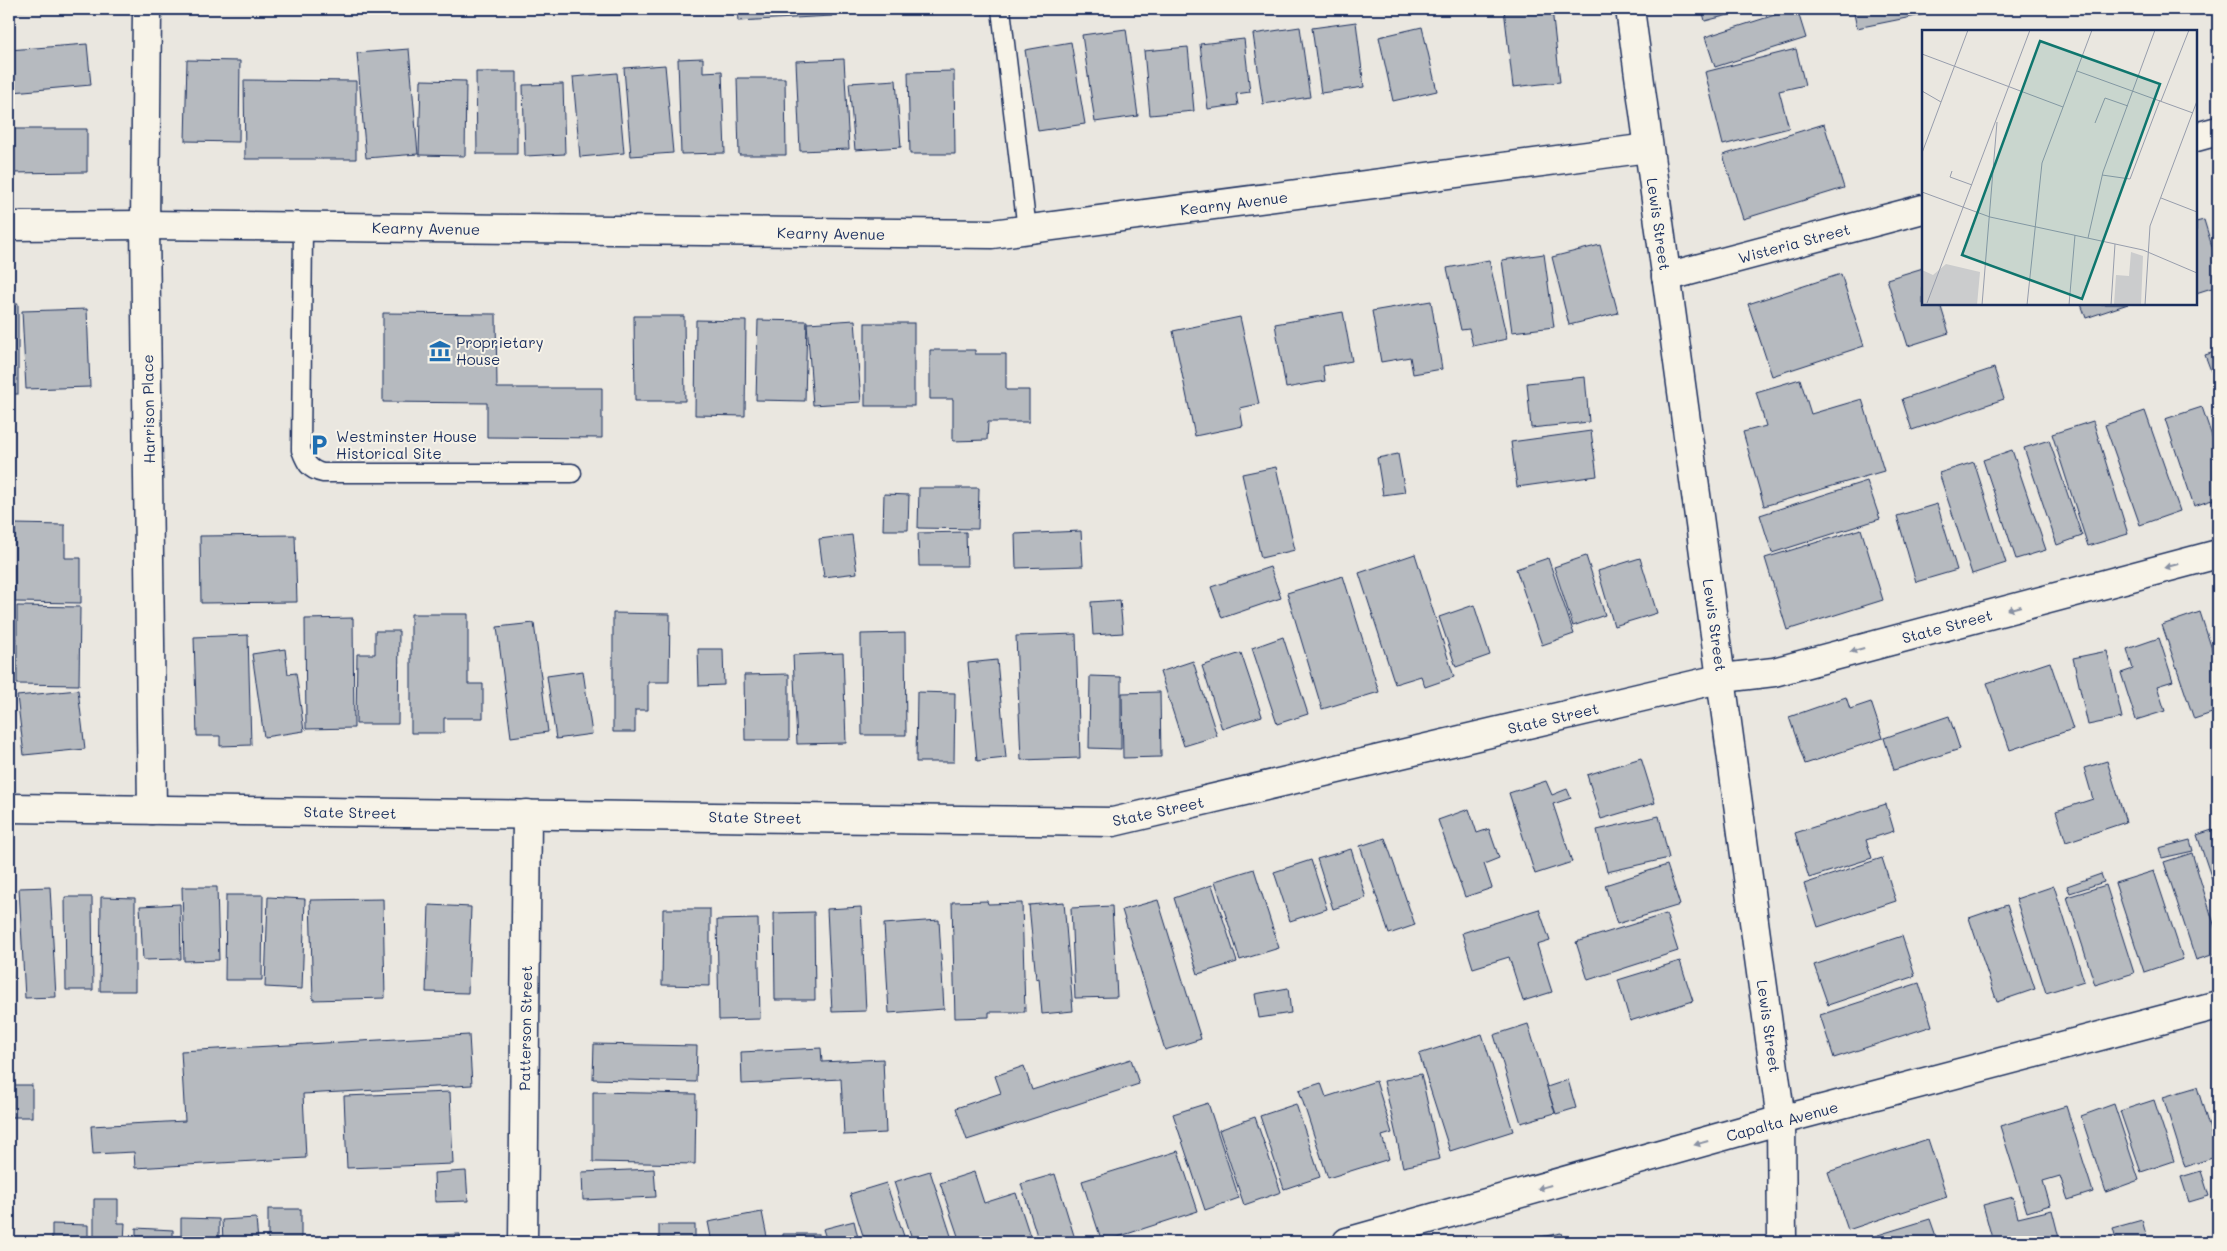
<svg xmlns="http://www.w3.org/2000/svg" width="2227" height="1251" font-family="Mali,sans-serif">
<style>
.building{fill:#b6babf;stroke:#1b2f5e}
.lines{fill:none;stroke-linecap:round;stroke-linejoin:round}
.service-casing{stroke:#1b2f5e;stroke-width:21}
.minor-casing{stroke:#1b2f5e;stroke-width:31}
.service{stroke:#f7f3e8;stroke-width:18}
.minor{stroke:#f7f3e8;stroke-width:28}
.oneway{fill:#8991a3}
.labels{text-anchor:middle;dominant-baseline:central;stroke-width:4;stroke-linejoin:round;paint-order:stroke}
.street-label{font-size:15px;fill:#1b2f5e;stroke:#f7f3e8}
.poi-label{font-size:15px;fill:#1b2f5e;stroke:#f7f3e8;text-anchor:start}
.inset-road{fill:none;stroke:#979dac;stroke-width:1}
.view{fill:#0f766e;fill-opacity:0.15;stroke:#0f766e;stroke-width:2.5}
.inset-edge{fill:none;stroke:#1b2f5e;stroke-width:2.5}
</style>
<rect width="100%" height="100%" fill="#eae7e0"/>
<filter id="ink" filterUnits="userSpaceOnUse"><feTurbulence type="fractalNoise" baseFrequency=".02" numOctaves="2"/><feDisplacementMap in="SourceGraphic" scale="10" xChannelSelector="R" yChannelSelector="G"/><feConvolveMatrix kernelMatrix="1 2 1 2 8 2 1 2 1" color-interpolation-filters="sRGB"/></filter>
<g filter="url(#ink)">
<g class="building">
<path d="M9 9H83L9 11Z"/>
<path d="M547 9H571V12L547 11Z"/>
<path d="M590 9H623L624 15H590Z"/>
<path d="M737 9H831L832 16 738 21Z"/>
<path d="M1504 9H1552L1560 82 1513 87Z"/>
<path d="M1702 9H1748V10L1705 21Z"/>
<path d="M1794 9H1797L1806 38 1715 67 1705 37Z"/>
<path d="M1853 9H1951L1857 28Z"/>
<path d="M1356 22 1364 87 1321 93 1312 28Z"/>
<path d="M1300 27 1310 97 1263 104 1253 34Z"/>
<path d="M1422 27 1437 91 1393 101 1379 37Z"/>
<path d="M1126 29 1138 116 1095 122 1082 35Z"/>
<path d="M1244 39 1250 92 1236 94 1238 105 1208 109 1200 44Z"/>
<path d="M1071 42 1085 124 1038 131 1025 50Z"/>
<path d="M87 44 91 85 13 92 9 50Z"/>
<path d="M1188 47 1194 111 1150 115 1144 51Z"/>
<path d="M409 49 418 154 366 158 357 53Z"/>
<path d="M1796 49 1805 85 1779 91 1789 128 1723 145 1705 72Z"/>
<path d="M703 58V72L722 71 725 153 681 154 678 59Z"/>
<path d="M844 59 849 149 800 151 796 61Z"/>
<path d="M187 60 240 61 239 142 185 141Z"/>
<path d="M665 65 673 153 631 156 624 68Z"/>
<path d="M954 71 955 154H910L908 72Z"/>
<path d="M476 72H517V154H477Z"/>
<path d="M617 73 624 153 580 157 573 77Z"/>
<path d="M737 78H785L786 155H739Z"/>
<path d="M244 80 356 81V159H245Z"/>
<path d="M421 80 466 81 465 156 419 155Z"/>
<path d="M896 80 901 147 855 150 849 83Z"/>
<path d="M563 84 565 154 525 156 523 85Z"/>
<path d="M1824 124 1844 188 1743 219 1723 155Z"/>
<path d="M9 129H87V172L9 173Z"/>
<path d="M2204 220 2218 266V286L2196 293V222Z"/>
<path d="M1600 245 1618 313 1569 325 1552 257Z"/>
<path d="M1544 254 1554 327 1512 332 1502 260Z"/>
<path d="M1489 260 1507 339 1473 346 1469 329 1461 330 1447 268Z"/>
<path d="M1923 268V304H1940L1949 333 1908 346 1887 279Z"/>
<path d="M1841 274 1864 346 1772 376 1748 304Z"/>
<path d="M1431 301 1442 369 1413 374 1410 357 1381 362 1372 311Z"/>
<rect x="9" y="304" width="9" height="90"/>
<path d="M2081 304H2128L2086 318Z"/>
<path d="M87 309 90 387 26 389 22 311Z"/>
<path d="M1343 312 1352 361 1323 366 1325 381 1286 388 1275 324Z"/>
<path d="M383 313 496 314 497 388H602V438L487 437V403L383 402Z"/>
<path d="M634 316H684L685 401H635Z"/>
<path d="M1240 317 1259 404 1240 408 1243 426 1195 436 1173 331Z"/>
<path d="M696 320 746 321 745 416 695 415Z"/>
<path d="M758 320 807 321 805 401 756 400Z"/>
<path d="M855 320 861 402 813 405 807 323Z"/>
<rect x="865" y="323" width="49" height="83"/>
<path d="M930 350H975V354H1006V390H1029V422H988L987 440 953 441V399H930Z"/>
<path d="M2218 351V378L2214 379 2205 355Z"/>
<path d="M1994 368 2004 399 1912 430 1902 399Z"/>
<path d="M1585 377 1589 422 1531 428 1527 383Z"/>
<path d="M1800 379 1811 414 1862 399 1884 471 1764 506 1743 432 1766 426 1756 392Z"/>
<path d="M2202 407 2218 454V498L2194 506 2165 419Z"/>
<path d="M2145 411 2180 511 2140 525 2105 425Z"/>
<path d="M2093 421 2128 534 2088 546 2052 434Z"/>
<path d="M1591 431 1597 476 1517 487 1511 442Z"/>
<path d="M2049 440 2082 536 2057 545 2024 448Z"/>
<path d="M2012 450 2046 550 2016 559 1983 460Z"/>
<path d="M1398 454 1405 492 1383 495 1377 458Z"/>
<path d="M1974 462 2006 563 1972 574 1939 473Z"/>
<path d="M1276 467 1295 550 1261 558 1242 474Z"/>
<path d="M1867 481 1880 519 1772 553 1760 515Z"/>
<path d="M919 488H979L978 529 918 528Z"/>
<path d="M884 494 909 495 908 530H883Z"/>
<path d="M1937 504 1957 570 1916 582 1897 516Z"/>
<path d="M15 524 65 525V558H81V603L15 602Z"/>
<path d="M1861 529 1883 600 1787 630 1765 558Z"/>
<path d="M1081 531 1083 566 1016 568 1015 534Z"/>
<path d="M966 532 967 566H919L918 533Z"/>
<path d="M295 535 297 602 201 603 200 536Z"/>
<path d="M852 535 857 573 824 577 819 539Z"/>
<path d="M1415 554 1454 677 1425 687 1421 676 1395 684 1359 573Z"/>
<path d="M1586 556 1605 615 1573 626 1554 567Z"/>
<path d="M1548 558 1574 634 1542 645 1516 569Z"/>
<path d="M1640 558 1657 613 1614 626 1598 571Z"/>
<path d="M1270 567 1281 598 1222 618 1211 587Z"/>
<path d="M1343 576 1379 692 1322 709 1287 593Z"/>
<path d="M1120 600 1123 633 1093 635 1091 602Z"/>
<path d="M1474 605 1490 655 1456 667 1439 617Z"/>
<path d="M17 606 80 607 79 685 17 684Z"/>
<path d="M2200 612 2218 668V711L2194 719 2162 625Z"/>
<path d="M613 613 670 614 669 682H648V710H635V732H613Z"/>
<path d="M411 614H468V684H483V718H444V733H411Z"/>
<path d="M353 618 354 728 306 729 305 619Z"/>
<path d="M534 623 548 732 511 737 497 627Z"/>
<path d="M9 631H14L13 680H9Z"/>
<path d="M375 631H399L398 724H356L357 654H375Z"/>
<path d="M905 633 906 735H862L861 634Z"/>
<path d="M1076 634 1080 758 1021 760 1016 636Z"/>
<path d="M248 635 251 745 220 746V736H197L194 637Z"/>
<path d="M1283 637 1308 714 1277 724 1252 648Z"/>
<path d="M2159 638 2173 681 2157 686 2165 711 2136 720 2121 673 2133 669 2127 649Z"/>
<path d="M285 649 288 674 296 673 304 731 264 737 252 654Z"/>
<path d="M698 649H723L724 685 699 686Z"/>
<path d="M2107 651 2122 718 2088 725 2073 658Z"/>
<path d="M843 653 846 743 797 744 793 655Z"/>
<path d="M1241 653 1262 716 1222 729 1202 666Z"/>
<path d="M997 660 1006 758 977 761 968 663Z"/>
<path d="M1193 661 1217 736 1184 746 1160 672Z"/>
<path d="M2050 662 2073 729 2010 750 1987 683Z"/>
<path d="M583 671 592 734 556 739 547 676Z"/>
<path d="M789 674V740H745L744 675Z"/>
<path d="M1090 676 1121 677V749L1089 748Z"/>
<path d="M78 690 85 749 24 755 17 696Z"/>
<path d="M917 692 955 693 954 762H916Z"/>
<path d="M1160 692 1161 757 1123 758 1122 693Z"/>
<path d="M1846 697 1850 709 1871 702 1883 738 1805 764 1789 717Z"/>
<path d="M1949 716 1960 749 1894 770 1884 738Z"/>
<path d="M1641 758 1655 803 1601 819 1587 775Z"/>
<path d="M2107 761 2126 822 2066 842 2056 811 2093 799 2084 768Z"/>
<path d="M1546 781 1552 795 1567 789 1571 798 1553 804 1572 862 1535 874 1509 793Z"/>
<path d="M1886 804 1894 831 1866 840 1872 858 1809 878 1795 833Z"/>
<path d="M1469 809 1477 833 1489 829 1499 858 1484 864 1492 888 1465 897 1438 820Z"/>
<path d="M1659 816 1669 858 1607 872 1597 830Z"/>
<path d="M2218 828V897L2197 835Z"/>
<path d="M1385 838 1415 925 1389 934 1360 846Z"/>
<path d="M2190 840 2193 851 2162 858 2159 848Z"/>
<path d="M1351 849 1366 898 1333 909 1317 859Z"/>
<path d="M2192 853 2218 937V953L2196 960 2164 862Z"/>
<path d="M1882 858 1896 901 1818 927 1804 884Z"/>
<path d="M1311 860 1327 909 1290 921 1274 872Z"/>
<path d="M1667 865 1680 905 1617 924 1605 885Z"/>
<path d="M1254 869 1279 948 1240 960 1215 881Z"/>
<path d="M2154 871 2183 959 2144 972 2115 883Z"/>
<path d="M2101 874 2104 882 2070 893 2067 886Z"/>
<path d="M9 885 12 978 9 979Z"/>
<path d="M1212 885 1237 962 1198 974 1174 898Z"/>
<path d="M2106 885 2134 973 2095 985 2067 897Z"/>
<path d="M2054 886 2084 981 2046 993 2016 899Z"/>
<path d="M50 887 56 997 25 998 19 888Z"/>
<path d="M182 887H217L219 960 184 961Z"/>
<path d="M226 895H263L262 980H225Z"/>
<path d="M65 897H92L93 990H66Z"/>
<path d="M101 897 135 898V991H100Z"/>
<path d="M268 897 305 899 302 989 265 987Z"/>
<path d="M383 899 385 998 313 1000 310 900Z"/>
<path d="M1158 900 1201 1039 1165 1050 1122 910Z"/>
<path d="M987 901 988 904 1022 903 1025 1012H989V1017L955 1018 952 902Z"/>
<path d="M1064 902 1073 1011 1042 1014 1039 978 1036 979 1029 905Z"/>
<path d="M180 904 181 959 143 960 140 906Z"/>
<path d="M429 905 471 907 468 993 426 992Z"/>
<path d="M2007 905 2035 989 1997 1002 1969 918Z"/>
<path d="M1112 906 1117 997 1075 998 1071 908Z"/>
<path d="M861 907 866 1011 832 1012 827 909Z"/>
<path d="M663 909H710V986L662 985Z"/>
<path d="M1539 909 1550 941 1537 945 1552 992 1523 1001 1509 957 1473 968 1462 933Z"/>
<path d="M814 912 815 1000H775L774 913Z"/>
<path d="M1666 914 1678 951 1588 980 1576 942Z"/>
<path d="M758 919 760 1019 719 1020 717 920Z"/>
<path d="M939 920 944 1009 889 1013 884 924Z"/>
<path d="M1902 936 1915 976 1828 1005 1814 965Z"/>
<path d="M1680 961 1693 1001 1630 1021 1618 980Z"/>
<path d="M1919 983 1932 1026 1834 1058 1820 1015Z"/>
<path d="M1288 988 1291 1013 1259 1018 1255 994Z"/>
<path d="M1528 1024 1555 1113 1521 1123 1494 1035Z"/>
<path d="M1482 1034 1513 1131 1450 1151 1419 1054Z"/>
<path d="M469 1035 472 1085 303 1094 306 1158 135 1168 134 1152 93 1154 91 1126 185 1121 181 1051Z"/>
<path d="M594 1044 697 1046 696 1082 593 1079Z"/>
<path d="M821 1048 822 1062 883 1059 886 1133 844 1135 841 1079 742 1084 741 1052Z"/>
<path d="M1131 1059 1139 1084 967 1140 956 1108 1001 1093 995 1076 1024 1066 1032 1090Z"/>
<path d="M1421 1074 1440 1159 1403 1167 1384 1081Z"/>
<path d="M1568 1080 1576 1108 1556 1114 1547 1087Z"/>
<path d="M1376 1081 1392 1133 1382 1136 1389 1159 1328 1178 1299 1090 1321 1083 1326 1097Z"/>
<rect x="9" y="1085" width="23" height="32"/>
<path d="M2197 1087 2218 1156 2185 1167 2163 1097Z"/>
<path d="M450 1092 453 1164 347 1168 344 1096Z"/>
<path d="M593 1092 696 1094 695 1164 593 1162Z"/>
<path d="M2154 1100 2174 1161 2141 1172 2120 1111Z"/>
<path d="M1208 1103 1239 1198 1205 1210 1173 1114Z"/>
<path d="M1296 1104 1320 1177 1284 1189 1260 1116Z"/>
<path d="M2114 1104 2139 1180 2106 1192 2081 1116Z"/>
<path d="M2066 1106 2093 1192 2068 1200 2060 1176 2043 1181 2050 1205 2027 1212 2000 1126Z"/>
<path d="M1255 1117 1281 1192 1244 1205 1219 1130Z"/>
<path d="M1928 1139 1947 1197 1848 1230 1828 1172Z"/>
<path d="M1178 1151 1198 1211 1102 1242 1082 1181Z"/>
<path d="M654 1169 656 1197 583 1200 582 1172Z"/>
<path d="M466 1171 468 1201 435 1202 434 1173Z"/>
<path d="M930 1171 953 1242H913L894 1182Z"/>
<path d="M2201 1171 2209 1196 2189 1202 2181 1177Z"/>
<path d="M974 1172 984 1203 1016 1193 1032 1242H960L940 1183Z"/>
<path d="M1055 1174 1076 1242H1039L1021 1184Z"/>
<path d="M886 1183 906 1242H865L850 1194Z"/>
<path d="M2013 1197 2018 1218 2052 1210 2060 1242H1993L1983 1205Z"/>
<path d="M94 1199H118V1223H125L124 1242H94Z"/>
<rect x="268" y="1209" width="33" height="33"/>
<path d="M762 1212 768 1242H712L708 1222Z"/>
<path d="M181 1218 219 1219V1242H181Z"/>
<path d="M256 1218 258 1242H223L222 1220Z"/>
<path d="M1930 1219 1938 1242H1855Z"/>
<path d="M2142 1220 2148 1242H2117L2113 1228Z"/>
<path d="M854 1221 859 1242H827L823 1229Z"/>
<path d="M52 1224 88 1225V1242H52Z"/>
<rect x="659" y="1225" width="36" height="17"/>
<path d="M136 1228 173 1230V1242H136Z"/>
<path d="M1561 1233 1564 1242H1530V1239Z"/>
<path d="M460 1234V1242H413L412 1236Z"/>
<rect x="783" y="1234" width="36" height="8"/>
<path d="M380 1240V1242H324Z"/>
</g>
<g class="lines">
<g class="service-casing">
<g id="service">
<path d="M1001 9 1027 230"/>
<path d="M303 227 301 450C306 463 309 470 323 473H572"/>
</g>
</g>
<g class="minor-casing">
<g id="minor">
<path d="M147 9 145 225 152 810"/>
<path d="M1630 9 1781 1120 1782 1242"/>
<path d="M2196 137 2218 131"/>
<path d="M9 226 145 225 992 234 1648 148"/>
<path d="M1666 277 1923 209"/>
<path d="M9 808 1113 822 1723 678 1774 672 2218 554"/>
<path d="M523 1242 527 814"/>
<path d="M1347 1242 1781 1120 2218 1005"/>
</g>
</g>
<use href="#service" class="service"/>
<use href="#minor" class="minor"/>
</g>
<defs><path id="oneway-solid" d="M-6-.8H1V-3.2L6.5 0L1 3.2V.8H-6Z" transform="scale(1.25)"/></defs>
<g class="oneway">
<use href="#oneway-solid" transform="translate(2171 566) rotate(165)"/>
<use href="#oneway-solid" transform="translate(2014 608) rotate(165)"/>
<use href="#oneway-solid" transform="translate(1857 650) rotate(165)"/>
<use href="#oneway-solid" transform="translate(1701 1143) rotate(164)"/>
<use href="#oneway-solid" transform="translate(1544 1187) rotate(164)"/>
</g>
</g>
<defs>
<g id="museum-bare" transform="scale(1.725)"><path d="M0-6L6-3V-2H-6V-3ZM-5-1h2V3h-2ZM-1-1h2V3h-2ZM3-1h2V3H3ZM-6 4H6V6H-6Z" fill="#1f6fb2" stroke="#f7f3e8" stroke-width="2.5" paint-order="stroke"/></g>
<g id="parking-bare" transform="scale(1.725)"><path d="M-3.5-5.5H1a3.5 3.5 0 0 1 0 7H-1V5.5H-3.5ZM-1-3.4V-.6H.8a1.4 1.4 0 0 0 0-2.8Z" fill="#1f6fb2" stroke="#f7f3e8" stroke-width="2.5" paint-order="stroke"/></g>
</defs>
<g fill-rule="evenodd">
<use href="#museum-bare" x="440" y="351"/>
<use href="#parking-bare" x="319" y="445"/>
</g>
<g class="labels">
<g class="street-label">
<text transform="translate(1234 203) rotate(-7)">Kearny Avenue</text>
<text transform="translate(1659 224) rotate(82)">Lewis Street</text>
<text transform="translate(426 228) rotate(1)">Kearny Avenue</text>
<text transform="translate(831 233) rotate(1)">Kearny Avenue</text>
<text transform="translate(1794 243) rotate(-15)">Wisteria Street</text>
<text transform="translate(148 409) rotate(-91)">Harrison Place</text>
<text transform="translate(1715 625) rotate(82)">Lewis Street</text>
<text transform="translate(1947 626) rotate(-15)">State Street</text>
<text transform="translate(1553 718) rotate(-13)">State Street</text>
<text transform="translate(1158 811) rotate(-12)">State Street</text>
<text transform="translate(350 812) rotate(1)">State Street</text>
<text transform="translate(755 817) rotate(1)">State Street</text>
<text transform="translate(1769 1026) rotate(82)">Lewis Street</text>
<text transform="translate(525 1028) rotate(-89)">Patterson Street</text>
<text transform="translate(1782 1121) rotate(-15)">Capalta Avenue</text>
</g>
<g class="poi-label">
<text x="456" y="342">Proprietary<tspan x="456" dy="17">House</tspan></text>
<text x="336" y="436">Westminster House<tspan x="336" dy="17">Historical Site</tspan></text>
</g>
</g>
<g transform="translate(1922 30)">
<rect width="275" height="275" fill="#eae7e0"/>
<path d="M209 222 221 226 219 275H192L194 245 207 246ZM24 234 58 242 55 275H0V240L11 245Z" fill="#cbcccd"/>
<path class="inset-road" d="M0 24 141 77M155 41 271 83M0 61 19 72M239 71 267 0M173 93 183 68 206 76M0 123 46 0M30 141 28 147 50 155M180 145 208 149 238 70M0 162 68 187 221 220 275 243M239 168 275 182M166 208 181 142 233 0M5 273 108 0M60 275 75 92M105 275 120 133 170 0M147 275 153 205M189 275 193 214M223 275 228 196 275 71"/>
<path class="view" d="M118 11 238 54 160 269 40 225Z"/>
<rect width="275" height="275" class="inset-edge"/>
</g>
<rect width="2227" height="1251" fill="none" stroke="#f7f3e8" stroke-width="30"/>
<rect x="15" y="15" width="2197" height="1221" fill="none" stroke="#1b2f5e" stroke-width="2" filter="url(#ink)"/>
</svg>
